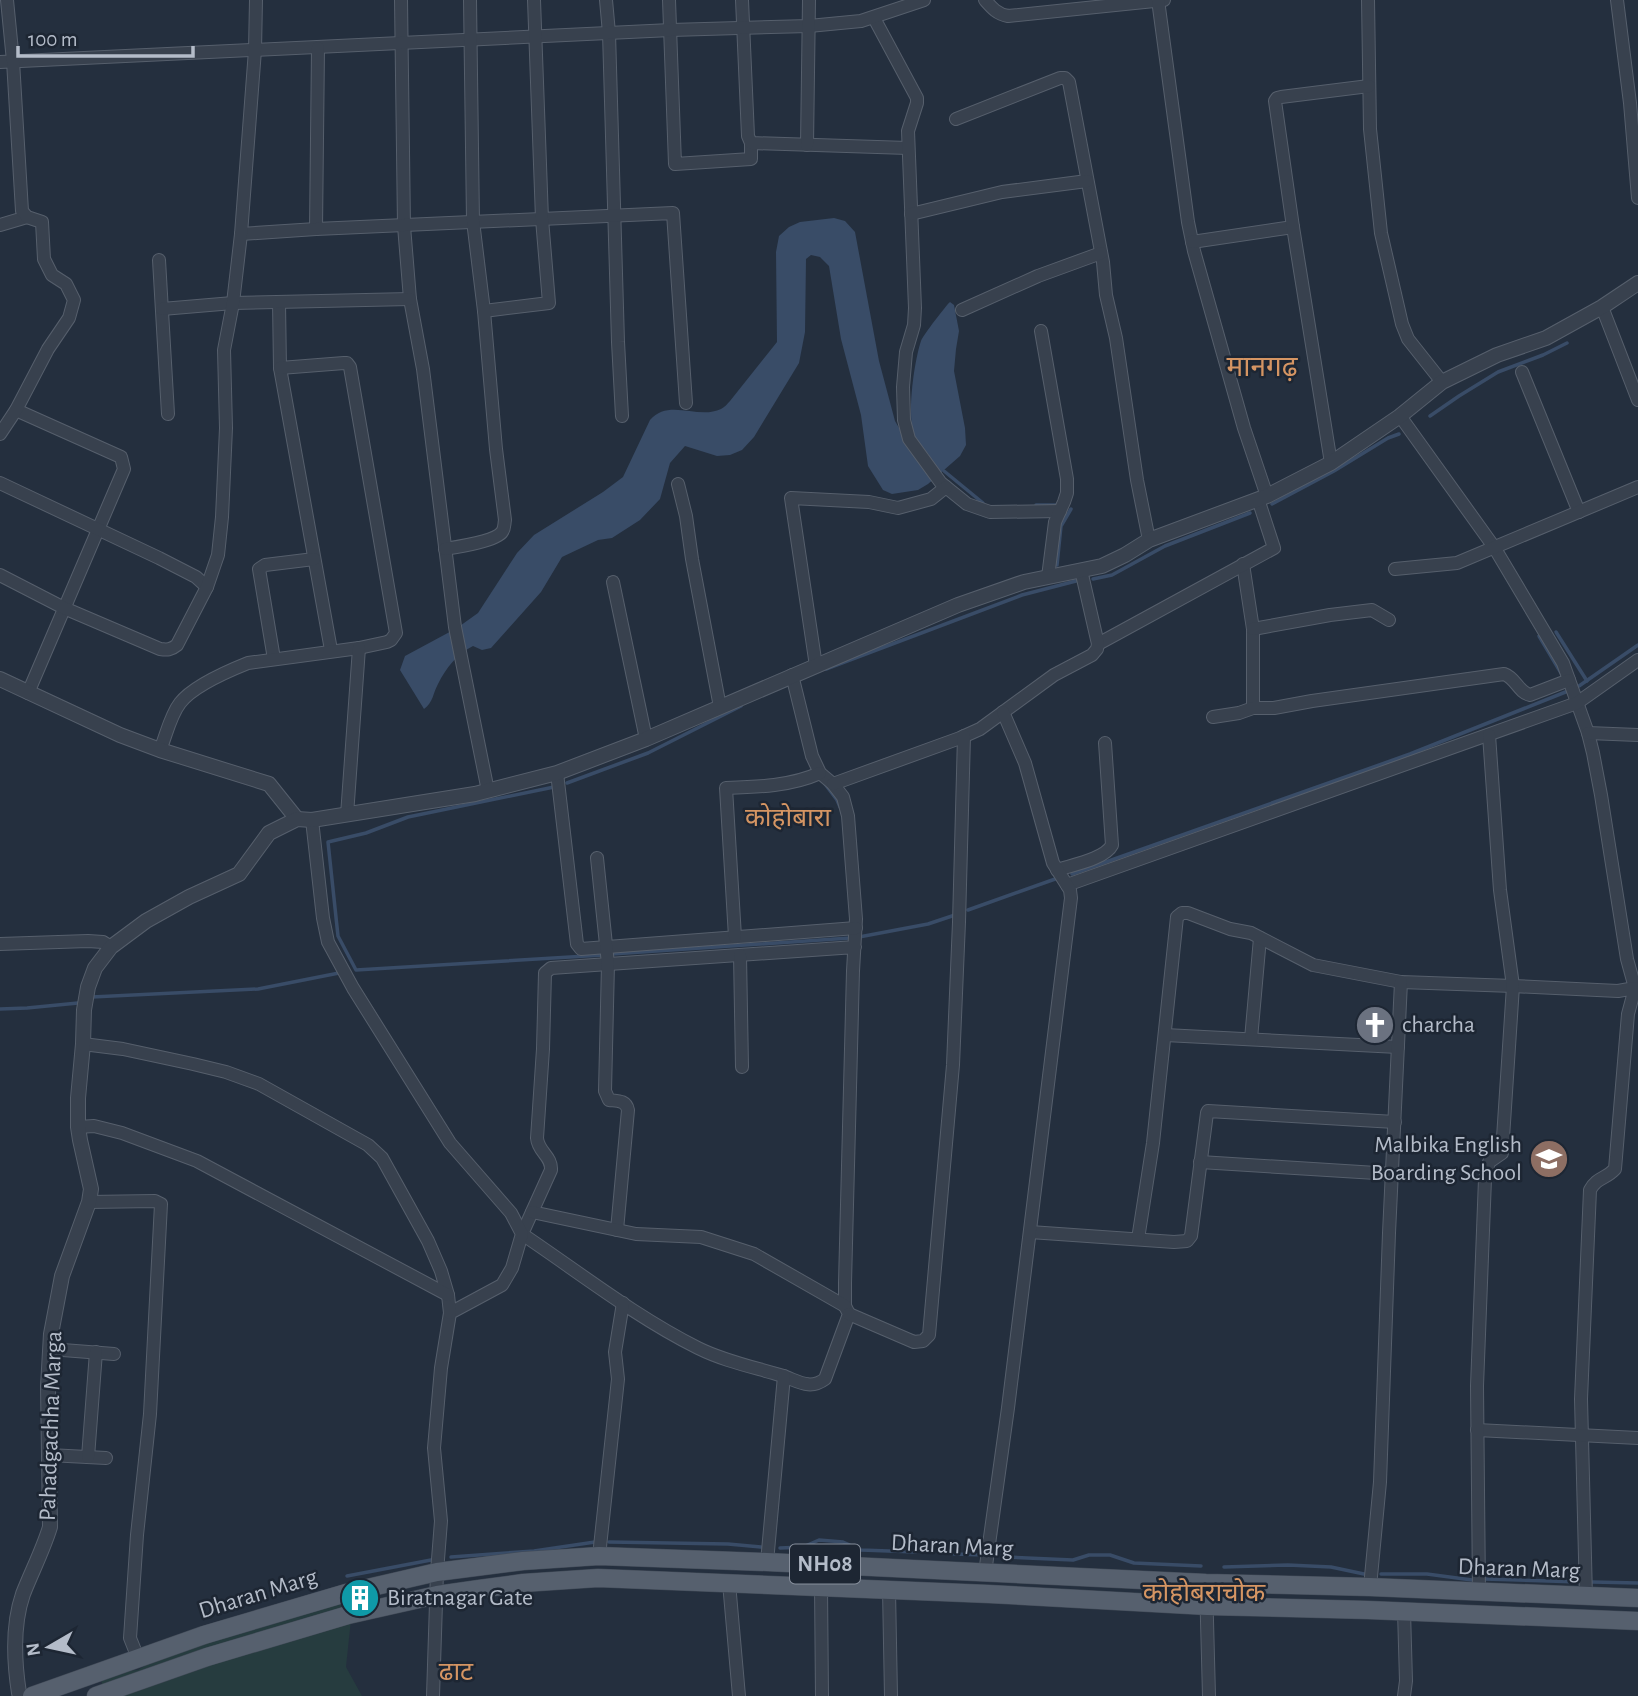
<svg xmlns="http://www.w3.org/2000/svg" width="1638" height="1696" font-family="'Alegreya Sans','Noto Sans Devanagari',sans-serif">
<style>
.green{fill:#263c3f}
.water{fill:#394c67}
.lines{fill:none;stroke-linecap:round;stroke-linejoin:round}
.stream{stroke:#394c67;stroke-width:3.5}
.minor-casing{stroke:#565f6c;stroke-width:14}
.tertiary-casing{stroke:#565f6c;stroke-width:16}
.primary-casing{stroke:#414a57;stroke-width:19}
.minor{stroke:#38414e;stroke-width:12}
.tertiary{stroke:#38414e;stroke-width:14}
.primary{stroke:#56606e;stroke-width:18}
.labels{text-anchor:middle;dominant-baseline:central;stroke-width:5;stroke-linejoin:round;paint-order:stroke}
.shield{fill:#1d2633;stroke:#878f9c;stroke-width:2}
.shield-label{font-size:23px;font-weight:bold;fill:#b4bcc9}
.poi-label{font-size:24px;fill:#b4bcc9;stroke:#1d2633;text-anchor:start}
.street-label{font-size:24px;fill:#b4bcc9;stroke:#1d2633}
.neighbourhood-label{font-size:26px;fill:#d59563;stroke:#1d2633}
.quarter-label{font-size:28px;fill:#d59563;stroke:#1d2633}
</style>
<rect width="100%" height="100%" fill="#242f3e"/>
<path class="green" d="M354 1591 346 1667 362 1696H104L100 1672 138 1670 178 1644Z"/>
<path class="water" d="M834 218 845 221 855 232 879 361 895 421 919 462 928 461 929 455C925 450 918 444 915 438 906 418 914 362 921 341 922 337 947 304 950 302L954 305 959 331 956 349 954 371 965 428 966 445 960 456 928 484 918 490 892 494 883 490 868 466 861 415 841 339 829 266 820 257 811 255 806 259 805 332 799 363 754 437 742 450 730 455 717 456 685 446 670 463 660 499 640 520 612 538 598 540 562 557 541 592 491 648 482 650 473 646C457 654 446 668 438 684 433 693 433 703 424 709L400 670 405 656 457 628 478 613 517 553 534 535 603 492 623 477 650 420C669 398 698 420 721 409 725 407 727 404 730 401L777 342 776 252 779 236 789 227 800 222Z"/>
<g class="lines">
<g class="stream">
<path d="M1430 416 1459 396 1498 372 1543 355 1567 343"/>
<path d="M944 471 983 503"/>
<path d="M1272 504 1334 471 1388 438 1399 434"/>
<path d="M1036 505H1057"/>
<path d="M1057 565 1061 526 1071 509"/>
<path d="M1093 579 1112 575 1165 546 1250 513"/>
<path d="M1556 632 1587 681"/>
<path d="M1539 636 1561 673"/>
<path d="M826 669 1022 595 1076 581"/>
<path d="M1579 686 1638 645"/>
<path d="M567 783 648 753 741 706"/>
<path d="M825 784 837 800 840 807"/>
<path d="M554 787 408 817 366 833 328 842 338 936 356 970 603 955"/>
<path d="M1072 874 1410 754 1568 691"/>
<path d="M968 910 1058 878"/>
<path d="M859 937 928 924 955 915"/>
<path d="M612 954 850 938"/>
<path d="M92 997 258 989 339 973"/>
<path d="M0 1009 27 1008 78 1003"/>
<path d="M609 1542 728 1544 761 1547"/>
<path d="M780 1548 803 1547 819 1540 843 1542 861 1550 916 1552"/>
<path d="M954 1554 984 1555"/>
<path d="M451 1557 534 1551 595 1542"/>
<path d="M1004 1557 1073 1560 1089 1555H1110L1134 1563 1201 1566"/>
<path d="M1224 1567 1288 1565 1331 1567 1364 1574"/>
<path d="M1381 1574H1427L1472 1580"/>
<path d="M347 1576 431 1560"/>
<path d="M1484 1579 1579 1582"/>
<path d="M1592 1582 1638 1583"/>
</g>
<g class="minor-casing">
<g id="minor">
<path d="M401 0 404 226 410 299 423 369 455 627 488 791"/>
<path d="M606 0 609 33 618 342 622 416"/>
<path d="M669 0 675 164 751 159V143"/>
<path d="M742 0 748 136 751 143 908 148"/>
<path d="M985 0C992 8 997 14 1008 16L1164 0"/>
<path d="M1158 0 1188 222 1194 251 1244 428 1267 496"/>
<path d="M1368 0 1370 129 1381 233 1402 324 1408 339 1442 382"/>
<path d="M1617 0 1630 103 1638 198"/>
<path d="M874 18 917 98V103L908 131 915 308 914 325 906 352 903 387 904 420 909 439 941 483 967 504 990 512 1060 511"/>
<path d="M0 62 671 30 809 26 861 21 924 0"/>
<path d="M956 119 1060 78H1065L1069 82 1103 262 1106 295 1116 338 1137 480 1149 540"/>
<path d="M807 145 809 0"/>
<path d="M911 214 1002 192 1087 181"/>
<path d="M0 225 27 217"/>
<path d="M316 229 318 48"/>
<path d="M241 234 316 229 673 213 686 403"/>
<path d="M1192 242 1293 227"/>
<path d="M159 260 168 414"/>
<path d="M279 303 280 368 331 650"/>
<path d="M1602 307 1638 400"/>
<path d="M162 309 233 303 410 299"/>
<path d="M962 310 1038 276 1101 253"/>
<path d="M484 311 549 303 542 219 534 0"/>
<path d="M1041 331 1067 479V493L1064 502 1055 522 1048 577"/>
<path d="M1522 372 1579 512"/>
<path d="M16 410 121 457 124 469 28 693"/>
<path d="M1400 416 1494 547 1563 663 1588 733 1593 753 1601 795 1627 959 1635 988 1638 990"/>
<path d="M0 434 16 410 48 349 69 318 74 300 66 284 52 275 44 259 42 222 27 217 22 211 13 61 7 0"/>
<path d="M1331 463 1293 227 1275 101 1277 98 1281 97 1369 86"/>
<path d="M0 483 159 558 196 577 207 587"/>
<path d="M678 484 686 516 692 559 720 707"/>
<path d="M445 549C457 547 496 541 502 532 505 528 504 525 505 520L496 449 484 311 473 221 470 0"/>
<path d="M1243 564 1253 629V708"/>
<path d="M1395 569 1457 563 1638 487"/>
<path d="M0 575 64 608 160 649C167 650 171 650 177 645L207 587 218 555 222 517 226 428 224 350 233 303 241 234 255 50 256 0"/>
<path d="M613 582 646 739"/>
<path d="M1253 629 1330 615 1372 610 1389 620"/>
<path d="M1098 644 1274 548 1258 499"/>
<path d="M274 659 259 569 265 565 314 559"/>
<path d="M816 666 791 498 869 502 898 508 931 499 946 487"/>
<path d="M792 675 812 756 820 773 833 784 843 797 848 816 856 919 853 971 845 1283V1306L849 1314 825 1379C809 1391 797 1380 780 1375 753 1367 724 1361 698 1348 636 1317 580 1273 522 1234L551 1170C552 1156 538 1152 537 1138L543 1049 545 973 551 968 855 947"/>
<path d="M1213 717 1239 713 1253 708H1274L1312 701 1504 674C1516 678 1518 692 1530 695L1569 680"/>
<path d="M1588 733 1638 735"/>
<path d="M160 750C166 736 170 716 180 703 193 686 228 671 248 663L359 648 387 642 391 640 396 633 350 367 347 363H344L280 368"/>
<path d="M557 773 577 944 581 949 856 928"/>
<path d="M833 784 960 738 980 729 1054 675 1092 655 1097 649 1098 644 1081 570"/>
<path d="M347 815 359 648"/>
<path d="M312 820 323 918 328 942 353 988 450 1143 511 1213 522 1234 512 1268 502 1285 450 1313 441 1368 434 1448 441 1521 437 1572 433 1696"/>
<path d="M597 858 608 964 605 1091 609 1100C617 1101 626 1100 628 1110L617 1230"/>
<path d="M1057 870C1072 865 1105 859 1112 845L1105 743"/>
<path d="M1067 885 1577 703 1638 660"/>
<path d="M735 937 726 788C758 787 791 786 820 773"/>
<path d="M0 944 88 941 103 942 111 947"/>
<path d="M740 955 742 1067"/>
<path d="M1165 1035 1398 1047"/>
<path d="M1251 1039 1260 938"/>
<path d="M83 1044 123 1049 193 1064 226 1072 259 1084 368 1145 382 1158 428 1241 441 1271 448 1295 450 1313"/>
<path d="M78 1127 94 1126 122 1133 197 1161 448 1295"/>
<path d="M1200 1162 1392 1174"/>
<path d="M89 1202 155 1201 161 1204 150 1414 137 1535 130 1638 138 1658"/>
<path d="M532 1212 636 1234 701 1237 754 1254 845 1306"/>
<path d="M1030 1232 1174 1242 1187 1241 1191 1236 1207 1113 1208 1111 1395 1122"/>
<path d="M1138 1239 1153 1143 1177 917 1182 913H1188L1230 929 1251 933 1313 965 1401 982 1513 986 1618 991 1635 988 1628 1014 1615 1169C1606 1179 1597 1177 1590 1190L1581 1399 1586 1597"/>
<path d="M849 1314 914 1342 923 1341 929 1335 953 1065 959 922 964 736"/>
<path d="M50 1349 114 1354"/>
<path d="M1477 1430 1638 1438"/>
<path d="M49 1455 106 1458"/>
<path d="M88 1457 96 1352"/>
<path d="M599 1556 618 1379 615 1352 623 1303"/>
<path d="M767 1562 784 1376"/>
<path d="M985 1573 1008 1408 1071 898 1070 890 1053 863 1025 763 1003 712"/>
<path d="M729 1583 739 1696"/>
<path d="M1206 1583 1209 1696"/>
<path d="M821 1587 822 1696"/>
<path d="M1370 1587 1380 1482 1389 1233 1401 982"/>
<path d="M889 1590 891 1696"/>
<path d="M1479 1593 1477 1386 1485 1179 1489 1162 1502 1153 1513 986 1500 890 1489 735"/>
<path d="M1404 1696 1406 1681 1404 1611"/>
</g>
</g>
<g class="tertiary-casing">
<g id="tertiary">
<path d="M0 679 120 735 160 750 269 784 297 819"/>
<path d="M21 1696 19 1693C14 1661 12 1626 23 1594 32 1571 43 1550 50 1527L48 1386 51 1334 62 1276 89 1202 91 1189 80 1140 78 1127V1098L83 1044 84 1010 88 987 95 968 111 947 146 921 189 897 239 874 269 833 297 819 312 820 475 794 557 773 646 739 958 605 1024 582 1102 566 1125 555 1149 540 1267 496 1331 463 1400 416 1442 382 1497 355 1546 338 1602 307 1638 283"/>
</g>
</g>
<g class="primary-casing">
<g id="primary">
<path d="M32 1696 204 1635 346 1593 437 1572 523 1561 599 1556 767 1562 1206 1583 1370 1587 1638 1598"/>
<path d="M96 1696 207 1657 348 1615 437 1595 479 1589 523 1583 598 1578 989 1594 1207 1606 1368 1610 1638 1621"/>
</g>
</g>
<use href="#minor" class="minor"/>
<use href="#tertiary" class="tertiary"/>
<use href="#primary" class="primary"/>
</g>
<defs>
<g id="church-disc" transform="scale(2.0125)"><circle r="9.5" fill="#6b7280" stroke="#1d2633"/><path d="M-1.2-6h2.4v3.5h3.3v2.4h-3.3V6h-2.4V-.1h-3.3v-2.4h3.3Z" fill="#fff"/></g>
<g id="school-disc" transform="scale(2.0125)"><circle r="9.5" fill="#8d6e63" stroke="#1d2633"/><path d="M0-5L7-2L0 1L-7-2ZM-4 1L0 2.5L4 1V4Q0 6-4 4Z" fill="#fff"/></g>
<g id="building-disc" transform="scale(2.0125)"><circle r="9.5" fill="#0f9aa8" stroke="#1d2633"/><path d="M-4-6H4V6H1V3H-1V6H-4ZM-2.5-4.3h1.7v1.8h-1.7ZM.8-4.3h1.7v1.8H.8ZM-2.5-1h1.7V.8h-1.7ZM.8-1h1.7V.8H.8Z" fill="#fff"/></g>
</defs>
<g fill-rule="evenodd">
<use href="#church-disc" x="1375" y="1025"/>
<use href="#school-disc" x="1549" y="1159"/>
<use href="#building-disc" x="360" y="1598"/>
</g>
<g class="labels">
<rect class="shield" x="790" y="1544.5" width="70" height="39" rx="5"/>
<g class="shield-label">
<text x="825" y="1564">NH08</text>
</g>
<g class="poi-label">
<text x="1402" y="1025">charcha</text>
<text x="1522" y="1145" text-anchor="end">Malbika English<tspan x="1522" dy="28">Boarding School</tspan></text>
<text x="387" y="1598">Biratnagar Gate</text>
</g>
<g class="street-label">
<text transform="translate(51 1426) rotate(-88)">Pahadgachha Marga</text>
<text transform="translate(952 1546) rotate(3)">Dharan Marg</text>
<text transform="translate(1519 1569) rotate(2)">Dharan Marg</text>
<text transform="translate(258 1594) rotate(-17)">Dharan Marg</text>
</g>
<g class="neighbourhood-label">
<text x="788" y="818">कोहोबारा</text>
<text x="1204" y="1593">कोहोबराचोक</text>
<text x="456" y="1672">ढाट</text>
</g>
<g class="quarter-label">
<text x="1262" y="368">मानगढ़</text>
</g>
</g>
<g transform="translate(49 1647) rotate(261)" stroke="#1d2633" stroke-width="5" paint-order="stroke">
<path d="M0-5L12 26L0 18L-12 26Z" fill="#b4bcc9"/>
<text y="-10" font-size="19" font-weight="bold" text-anchor="middle" fill="#b4bcc9">N</text>
</g>
<path d="M18 46v10h175v-10" fill="none" stroke="#b4bcc9" stroke-width="3.5"/>
<text x="28" y="46" font-size="21" fill="#b4bcc9" stroke="#1d2633" stroke-width="5" paint-order="stroke">100 m</text>
</svg>
